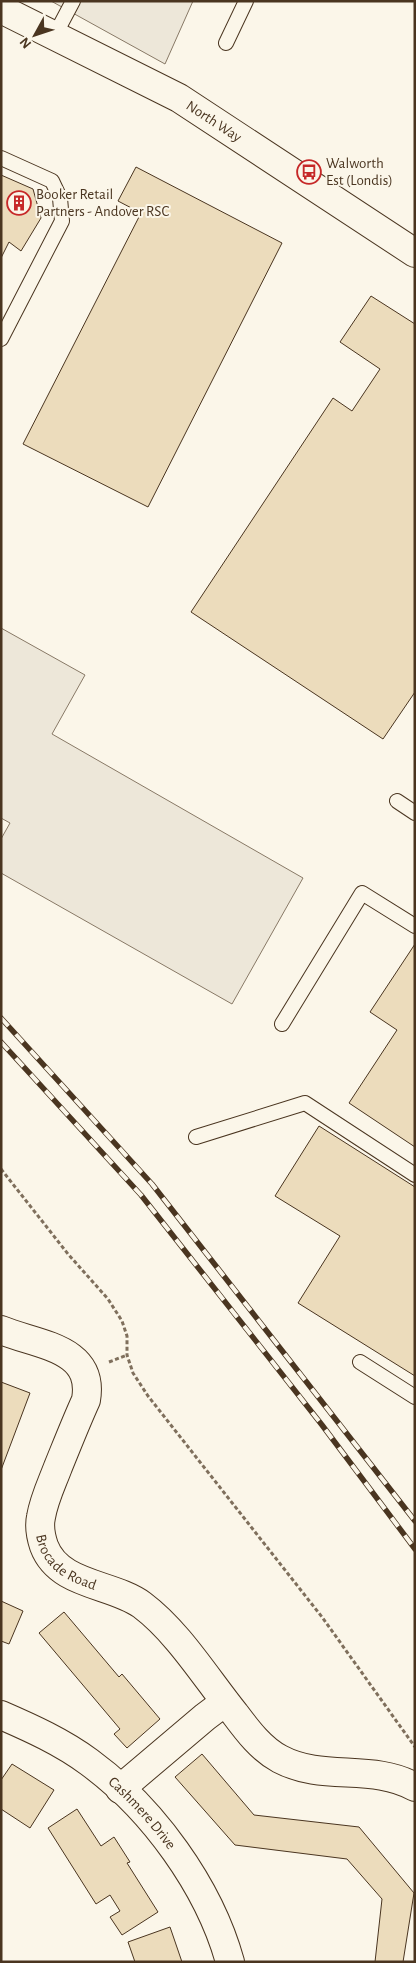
<svg xmlns="http://www.w3.org/2000/svg" width="416" height="1963" font-family="'Alegreya Sans',sans-serif">
<style>
.parking{fill:#ede7d9;stroke:#887966}
.building{fill:#ecdcbc;stroke:#4a3520}
.lines{fill:none;stroke-linecap:round;stroke-linejoin:round}
.lane-casing{stroke:#4a3520;stroke-width:16}
.street-casing{stroke:#4a3520;stroke-width:30}
.path{stroke:#7f6f5c;stroke-width:3;stroke-dasharray:4 2.5;stroke-linecap:butt}
.lane{stroke:#fbf6e9;stroke-width:14}
.street{stroke:#fbf6e9;stroke-width:28}
.rail-casing{stroke:#4a3520;stroke-width:5.5}
.rail{stroke:#fbf6e9;stroke-width:4;stroke-dasharray:11;stroke-linecap:butt}
.labels{text-anchor:middle;dominant-baseline:central;stroke-width:4;stroke-linejoin:round;paint-order:stroke}
.street-label{font-size:15px;fill:#4a3520;stroke:#fbf6e9}
.poi-label{font-size:15px;fill:#4a3520;stroke:#fbf6e9;text-anchor:start}
</style>
<rect width="100%" height="100%" fill="#fbf6e9"/>
<g class="parking">
<path d="M51 1H193L165 64Z"/>
<path d="M1 628 85 675 52 734 303 878 232 1004 1 873V839L10 823 1 818Z"/>
</g>
<g class="building">
<path d="M136 167 282 243 148 507 23 444 141 213 118 201Z"/>
<path d="M1 175 33 189 41 218 21 251 9 242 1 258Z"/>
<path d="M371 296 415 324V692L383 739 191 612 333 398 352 411 380 369 340 342Z"/>
<path d="M415 944V1147L349 1103 397 1030 370 1012Z"/>
<path d="M319 1126 415 1187V1376L298 1303 340 1236 275 1196Z"/>
<path d="M1 1382 30 1393 1 1470Z"/>
<path d="M1 1601 23 1611 9 1644 1 1641Z"/>
<path d="M64 1612 119 1677 122 1674 160 1719 127 1748 114 1734 120 1729 39 1633Z"/>
<path d="M202 1754 254 1815 359 1827 414 1893 403 1962H375L382 1899 347 1859 235 1845 175 1777Z"/>
<path d="M12 1764 54 1790 30 1828 1 1809V1780Z"/>
<path d="M77 1809 101 1846 114 1837 130 1862 127 1863 158 1912 122 1935 110 1917 120 1911 110 1895 96 1904 48 1828Z"/>
<path d="M170 1927 182 1962H135L128 1942Z"/>
</g>
<g class="lines">
<g class="lane-casing">
<g id="lane">
<path d="M55 35 73 1"/>
<path d="M226 43 246 1"/>
<path d="M1 158 52 181 60 198 62 221 1 339"/>
<path d="M397 801 415 813"/>
<path d="M282 1024 362 893 415 926"/>
<path d="M196 1137 305 1103 415 1175"/>
<path d="M360 1362 415 1397"/>
</g>
</g>
<g class="street-casing">
<g id="street">
<path id="s1" d="M1 9 179 98 415 253"/>
<path id="s2" d="M1 1330C37 1345 95 1347 86 1400 76 1422 67 1445 58 1467 52 1483 44 1499 41 1517 39 1526 41 1537 44 1546 59 1586 112 1583 142 1605 178 1632 206 1678 235 1714 247 1730 261 1749 280 1759 323 1782 372 1763 415 1787"/>
<path id="s3" d="M1 1715C31 1728 62 1742 89 1762 152 1808 209 1886 230 1962"/>
<path d="M120 1789 205 1717 225 1702"/>
</g>
</g>
<g class="path">
<path d="M1 1169 68 1254 108 1299 122 1321 127 1336V1355L133 1373 148 1396 322 1617 415 1747"/>
<path d="M109 1362 127 1355"/>
</g>
<use href="#lane" class="lane"/>
<use href="#street" class="street"/>
<g class="rail-casing">
<g id="rail">
<path d="M1 1018 152 1184 415 1521"/>
<path d="M1 1042 141 1195 322 1425 415 1549"/>
</g>
</g>
<use href="#rail" class="rail"/>
</g>
<defs>
<g id="bus-ring" transform="scale(1.25)"><circle r="9.5" fill="#fbf6e9" stroke="#c62828" stroke-width="1.5"/><path d="M-5-6H5V4H4V6H2V4H-2V6H-4V4H-5ZM-3.5-4V0h7V-4ZM-3.5 1.2v1.5H-2V1.2ZM2 1.2v1.5H3.5V1.2Z" fill="#c62828"/></g>
<g id="building-ring" transform="scale(1.25)"><circle r="9.5" fill="#fbf6e9" stroke="#c62828" stroke-width="1.5"/><path d="M-4-6H4V6H1V3H-1V6H-4ZM-2.5-4.3h1.7v1.8h-1.7ZM.8-4.3h1.7v1.8H.8ZM-2.5-1h1.7V.8h-1.7ZM.8-1h1.7V.8H.8Z" fill="#c62828"/></g>
</defs>
<g fill-rule="evenodd">
<use href="#bus-ring" x="309" y="172"/>
<use href="#building-ring" x="19" y="203"/>
</g>
<g class="labels">
<g class="street-label">
<text stroke="none"><textPath href="#s1" startOffset="241">North Way</textPath></text>
<text stroke="none"><textPath href="#s2" startOffset="306">Brocade Road</textPath></text>
<text stroke="none"><textPath href="#s3" startOffset="174">Cashmere Drive</textPath></text>
</g>
<g class="poi-label">
<text x="326" y="163">Walworth<tspan x="326" dy="17">Est (Londis)</tspan></text>
<text x="36" y="194">Booker Retail<tspan x="36" dy="17">Partners - Andover RSC</tspan></text>
</g>
</g>
<rect width="416" height="1963" fill="none" stroke="#4a3520" stroke-width="5"/>
<g transform="translate(35 35) rotate(230)" stroke="#fbf6e9" stroke-width="4" paint-order="stroke">
<path d="M0-4L9 19L0 12L-9 19Z" fill="#4a3520"/>
<text y="-8" font-size="14" font-weight="bold" text-anchor="middle" fill="#4a3520">N</text>
</g>
</svg>
